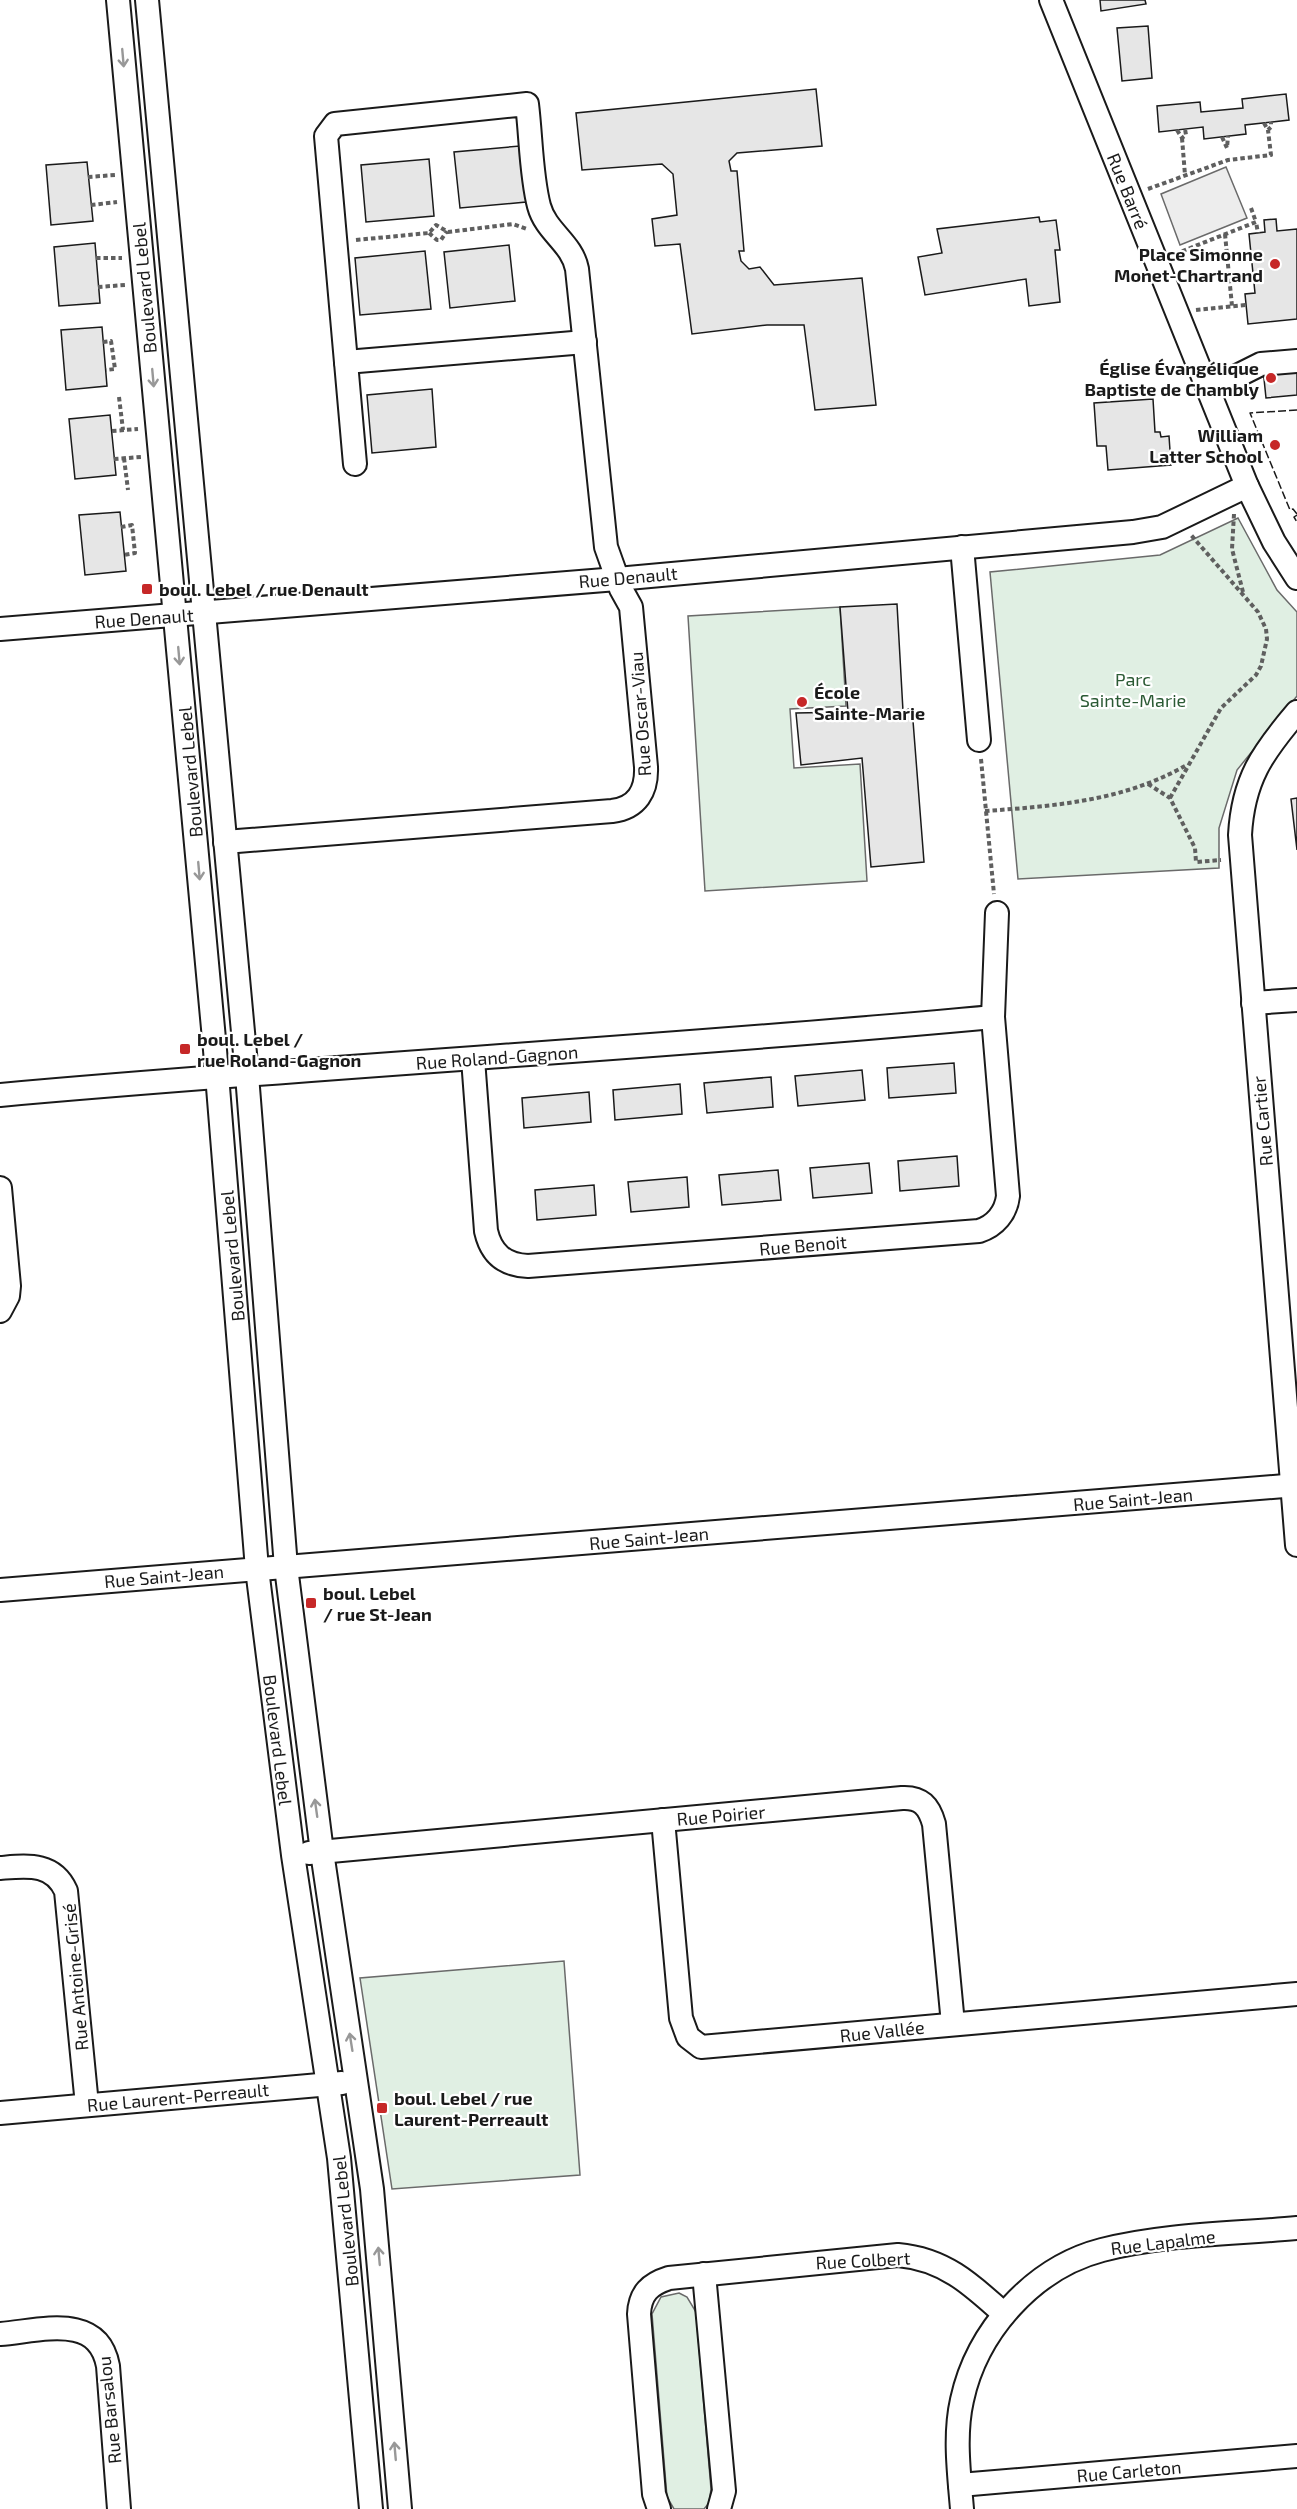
<svg xmlns="http://www.w3.org/2000/svg" width="1297" height="2509" font-family="'Exo 2',sans-serif">
<style>
.green{fill:#e0efe3;stroke:#6a6a6a;stroke-width:1.5}
.parking{fill:#ededed;stroke:#6a6a6a;stroke-width:1.5}
.building{fill:#e6e6e6;stroke:#1a1a1a;stroke-width:1.5}
.lines{fill:none;stroke-linecap:round;stroke-linejoin:round}
.minor-casing{stroke:#1a1a1a;stroke-width:26}
.path{stroke:#5f5f5f;stroke-width:4;stroke-dasharray:4.5 3;stroke-linecap:butt}
.minor{stroke:#fff;stroke-width:22}
.fence{stroke:#1a1a1a;stroke-width:1.5;stroke-dasharray:8 3;stroke-linecap:butt}
.oneway{stroke:#989898}
.poi-dot{fill:#c62828;stroke:#fff;stroke-width:2}
.labels{text-anchor:middle;dominant-baseline:central;stroke-width:4.5;stroke-linejoin:round;paint-order:stroke}
.street-label{font-size:18px;fill:#1a1a1a;stroke:#fff}
.poi-label{font-size:18px;font-weight:bold;fill:#1a1a1a;stroke:#fff;text-anchor:start}
.park-label{font-size:18px;fill:#2b5a34;stroke:#fff}
</style>
<rect width="100%" height="100%" fill="#fff"/>
<g class="green">
<path d="M1238 518 1277 590 1297 612V696L1237 770 1219 828V868L1018 879 990 572 1160 555Z"/>
<path d="M840 607 846 706 790 709 794 768 860 764 867 881 705 891 688 616Z"/>
<path d="M564 1961 580 2175 392 2189 360 1978Z"/>
<path d="M679 2293 687 2297 696 2312 711 2489 709 2503 704 2509H674L667 2497 652 2314 661 2297Z"/>
</g>
<path class="parking" d="M1226 167 1247 218 1180 245 1161 194Z"/>
<g class="building">
<path d="M1100 0H1145L1146 4 1101 11Z"/>
<path d="M1148 26 1152 78 1122 81 1117 28Z"/>
<path d="M816 89 822 146 737 153 729 161 731 171H737L744 251H739L741 261 749 269 760 267 774 285 862 278 876 405 815 410 804 325H767L692 334 680 244 655 246 652 219 677 215 673 174 662 164 582 170 576 113Z"/>
<path d="M1286 94 1289 120 1245 125 1246 134 1204 139 1203 127 1159 132 1157 106 1200 102 1201 112 1243 108 1242 99Z"/>
<path d="M520 146 526 202 460 208 454 152Z"/>
<path d="M429 159 434 216 366 222 361 165Z"/>
<path d="M87 162 93 221 51 225 46 165Z"/>
<path d="M1039 217 1040 222 1056 220 1060 250H1055L1060 302 1029 306 1026 279 925 295 918 257 942 253 937 229Z"/>
<path d="M1276 219 1277 231 1297 229V319L1248 324 1245 294 1255 293 1249 234 1265 232 1264 220Z"/>
<path d="M95 243 100 303 59 306 54 247Z"/>
<path d="M509 245 515 301 450 308 444 252Z"/>
<path d="M425 251 431 309 360 315 355 258Z"/>
<path d="M102 327 107 386 66 390 61 330Z"/>
<path d="M1297 366V395L1266 398 1263 369Z"/>
<path d="M432 389 436 447 372 453 367 395Z"/>
<path d="M1153 399 1155 432H1160L1161 437 1169 436 1171 465 1108 470 1106 446H1097L1094 403Z"/>
<path d="M110 415 116 475 75 479 69 419Z"/>
<path d="M120 512 126 571 85 575 79 515Z"/>
<path d="M897 604 903 711 912 708 924 862 871 867 862 758 801 765 796 713 848 712 840 607Z"/>
<path d="M1297 798V850L1291 799Z"/>
<path d="M954 1063 956 1093 889 1098 887 1068Z"/>
<path d="M862 1070 865 1100 798 1106 795 1076Z"/>
<path d="M771 1077 773 1107 707 1113 704 1083Z"/>
<path d="M680 1084 682 1114 615 1120 613 1090Z"/>
<path d="M589 1092 591 1122 524 1128 522 1098Z"/>
<path d="M957 1156 959 1186 900 1191 898 1161Z"/>
<path d="M869 1163 872 1193 813 1198 810 1168Z"/>
<path d="M778 1170 781 1200 722 1205 719 1175Z"/>
<path d="M687 1177 689 1207 631 1212 628 1182Z"/>
<path d="M594 1185 596 1215 537 1220 535 1190Z"/>
</g>
<g class="lines">
<g class="minor-casing">
<g id="minor">
<path d="M118 0 215 1050 257 1569 293 1855 339 2158 371 2509"/>
<path d="M147 0 247 1075 286 1567 322 1852 372 2189 400 2509"/>
<path d="M1051 0 1247 486 1274 542 1297 578"/>
<path d="M346 362 585 342"/>
<path d="M1209 390 1261 364 1297 361"/>
<path d="M962 547 979 740"/>
<path d="M0 629 617 579 1133 532 1162 527 1247 486"/>
<path d="M1297 712C1262 753 1243 780 1240 835L1297 1545"/>
<path d="M225 842 612 811C637 808 647 791 646 767L631 607 621 589 606 547 577 269C572 243 546 232 539 206 531 176 531 136 527 104L335 124 326 136 355 464"/>
<path d="M1253 1003 1297 1000"/>
<path d="M473 1059 486 1231C491 1253 504 1265 528 1266L979 1231C995 1226 1006 1213 1008 1196L993 1017 997 913"/>
<path d="M0 1095C331 1065 662 1048 993 1017"/>
<path d="M0 1188 9 1286 8 1296 0 1311"/>
<path d="M0 1590 1297 1485"/>
<path d="M663 1820 681 2018 688 2037 701 2047 1297 1994"/>
<path d="M309 1853 902 1798C921 1797 929 1806 934 1824L953 2024"/>
<path d="M0 1868C27 1866 53 1862 66 1891L87 2105"/>
<path d="M0 2113 342 2083"/>
<path d="M704 2274 724 2491 719 2509"/>
<path d="M0 2334C40 2331 98 2312 108 2366L119 2509"/>
<path d="M960 2485 1297 2456"/>
<path d="M659 2509 654 2494 639 2314C640 2293 650 2284 669 2278L898 2255C944 2259 971 2284 1004 2314"/>
<path d="M962 2509C959 2473 954 2435 962 2400 977 2331 1033 2268 1102 2250 1164 2234 1233 2234 1297 2228"/>
</g>
</g>
<g class="path">
<path d="M1264 123 1268 130 1271 127V122"/>
<path d="M1177 130 1182 138 1186 135 1185 129"/>
<path d="M1222 137 1227 148 1228 136"/>
<path d="M1182 138 1185 175"/>
<path d="M88 177 115 175"/>
<path d="M1148 189 1228 160 1271 155 1268 130"/>
<path d="M91 205 117 202"/>
<path d="M1251 208 1256 222"/>
<path d="M429 233 437 240H441L447 231"/>
<path d="M1225 234 1232 306"/>
<path d="M356 240 429 233 436 225 448 232 513 224 527 229"/>
<path d="M1175 254 1256 222 1258 233"/>
<path d="M96 258H122"/>
<path d="M98 287 125 285"/>
<path d="M1196 310 1246 305"/>
<path d="M103 342 111 341 115 369 106 370"/>
<path d="M119 397 123 430"/>
<path d="M112 431 138 429"/>
<path d="M124 458 128 490"/>
<path d="M114 459 141 457"/>
<path d="M1234 514 1232 549 1243 592"/>
<path d="M121 527 132 525 135 553 124 555"/>
<path d="M981 759 994 894"/>
<path d="M1148 784 1170 798 1195 848 1196 862 1221 860"/>
<path d="M1170 798 1221 708 1256 675 1261 666 1267 639 1266 629 1258 612 1191 535"/>
<path d="M985 811C1055 806 1123 801 1185 766"/>
</g>
<use href="#minor" class="minor"/>
<g class="fence">
<path d="M1297 410 1250 413 1290 510 1293 509 1297 514"/>
<path d="M1297 515 1294 517 1297 522"/>
</g>
</g>
<defs><path id="oneway-shaft" d="M-6 0H5M1.5-3L5.5 0L1.5 3" fill="none" stroke-width="1.6" stroke-linecap="round" stroke-linejoin="round" transform="scale(1.5)"/></defs>
<g class="oneway">
<use href="#oneway-shaft" transform="translate(123 58) rotate(85)"/>
<use href="#oneway-shaft" transform="translate(153 378) rotate(85)"/>
<use href="#oneway-shaft" transform="translate(179 656) rotate(85)"/>
<use href="#oneway-shaft" transform="translate(199 871) rotate(85)"/>
<use href="#oneway-shaft" transform="translate(316 1808) rotate(-98)"/>
<use href="#oneway-shaft" transform="translate(351 2042) rotate(-99)"/>
<use href="#oneway-shaft" transform="translate(379 2256) rotate(-95)"/>
<use href="#oneway-shaft" transform="translate(395 2451) rotate(-95)"/>
</g>
<g class="poi-dot">
<circle cx="1275" cy="264" r="6"/>
<circle cx="1271" cy="378" r="6"/>
<circle cx="1275" cy="445" r="6"/>
<rect x="141" y="583" width="12" height="12" rx="3"/>
<circle cx="802" cy="702" r="6"/>
<rect x="179" y="1043" width="12" height="12" rx="3"/>
<rect x="305" y="1597" width="12" height="12" rx="3"/>
<rect x="376" y="2102" width="12" height="12" rx="3"/>
</g>
<g class="labels">
<g class="street-label">
<text transform="translate(1128 191) rotate(68)">Rue Barré</text>
<text transform="translate(144 288) rotate(-95)">Boulevard Lebel</text>
<text transform="translate(628 577) rotate(-5)">Rue Denault</text>
<text transform="translate(144 618) rotate(-4)">Rue Denault</text>
<text transform="translate(640 714) rotate(-94)">Rue Oscar-Viau</text>
<text transform="translate(190 772) rotate(-95)">Boulevard Lebel</text>
<text transform="translate(497 1057) rotate(-4)">Rue Roland-Gagnon</text>
<text transform="translate(1262 1121) rotate(-95)">Rue Cartier</text>
<text transform="translate(803 1245) rotate(-5)">Rue Benoit</text>
<text transform="translate(232 1256) rotate(-95)">Boulevard Lebel</text>
<text transform="translate(1133 1499) rotate(-5)">Rue Saint-Jean</text>
<text transform="translate(649 1538) rotate(-5)">Rue Saint-Jean</text>
<text transform="translate(164 1576) rotate(-5)">Rue Saint-Jean</text>
<text transform="translate(278 1740) rotate(83)">Boulevard Lebel</text>
<text transform="translate(721 1815) rotate(-5)">Rue Poirier</text>
<text transform="translate(75 1977) rotate(-95)">Rue Antoine-Grisé</text>
<text transform="translate(882 2031) rotate(-6)">Rue Vallée</text>
<text transform="translate(178 2097) rotate(-5)">Rue Laurent-Perreault</text>
<text transform="translate(345 2221) rotate(-96)">Boulevard Lebel</text>
<text transform="translate(1163 2242) rotate(-7)">Rue Lapalme</text>
<text transform="translate(863 2260) rotate(-3)">Rue Colbert</text>
<text transform="translate(109 2410) rotate(-96)">Rue Barsalou</text>
<text transform="translate(1129 2471) rotate(-5)">Rue Carleton</text>
</g>
<g class="poi-label">
<text x="1263" y="254" text-anchor="end">Place Simonne<tspan x="1263" dy="21">Monet-Chartrand</tspan></text>
<text x="1259" y="368" text-anchor="end">Église Évangélique<tspan x="1259" dy="21">Baptiste de Chambly</tspan></text>
<text x="1263" y="435" text-anchor="end">William<tspan x="1263" dy="21">Latter School</tspan></text>
<text x="159" y="589">boul. Lebel / rue Denault</text>
<text x="814" y="692">École<tspan x="814" dy="21">Sainte-Marie</tspan></text>
<text x="197" y="1039">boul. Lebel /<tspan x="197" dy="21">rue Roland-Gagnon</tspan></text>
<text x="323" y="1593">boul. Lebel<tspan x="323" dy="21">/ rue St-Jean</tspan></text>
<text x="394" y="2098">boul. Lebel / rue<tspan x="394" dy="21">Laurent-Perreault</tspan></text>
</g>
<g class="park-label">
<text x="1133" y="679">Parc<tspan x="1133" dy="21">Sainte-Marie</tspan></text>
</g>
</g>
</svg>
